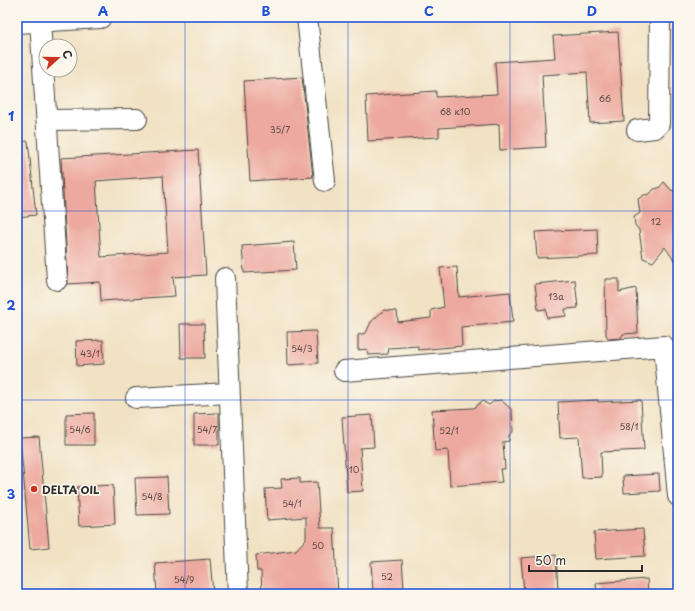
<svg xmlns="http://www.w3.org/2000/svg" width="695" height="611" font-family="'Playpen Sans',sans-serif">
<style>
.building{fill:#eda99f;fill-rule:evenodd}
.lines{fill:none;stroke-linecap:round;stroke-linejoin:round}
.minor-casing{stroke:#494642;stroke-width:22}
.major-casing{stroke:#494642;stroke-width:24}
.minor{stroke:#fff;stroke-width:20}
.major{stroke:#fff;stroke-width:22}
.grid{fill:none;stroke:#1d4ed8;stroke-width:1;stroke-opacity:0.55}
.poi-dot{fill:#c8321e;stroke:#fbf7ec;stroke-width:1.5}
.labels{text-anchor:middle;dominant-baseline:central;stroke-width:3.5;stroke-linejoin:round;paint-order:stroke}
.number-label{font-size:9px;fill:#5c4a48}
.poi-label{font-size:11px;font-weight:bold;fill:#2b2b2b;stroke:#fbf7ec;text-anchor:start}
.neatline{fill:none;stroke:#1d4ed8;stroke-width:1.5}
.grid-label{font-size:13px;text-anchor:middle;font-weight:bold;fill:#1d4ed8}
</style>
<rect width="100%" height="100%" fill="#fbf7ec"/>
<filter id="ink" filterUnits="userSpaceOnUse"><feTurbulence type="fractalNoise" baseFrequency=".025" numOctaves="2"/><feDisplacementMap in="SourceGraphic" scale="8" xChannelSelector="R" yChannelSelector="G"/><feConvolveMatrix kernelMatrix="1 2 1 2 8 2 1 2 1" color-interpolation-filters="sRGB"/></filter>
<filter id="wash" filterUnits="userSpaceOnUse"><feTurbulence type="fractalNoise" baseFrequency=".012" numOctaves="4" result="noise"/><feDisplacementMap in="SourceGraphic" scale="16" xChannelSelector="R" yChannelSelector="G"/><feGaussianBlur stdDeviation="0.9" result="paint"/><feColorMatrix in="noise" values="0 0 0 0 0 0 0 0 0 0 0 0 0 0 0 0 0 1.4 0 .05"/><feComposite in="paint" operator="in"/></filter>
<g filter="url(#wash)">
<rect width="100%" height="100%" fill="#f1e2c4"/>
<g id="blocks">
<g class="building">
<path d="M618 32 624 121 590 123 587 72 542 75 546 147 500 150 499 124 439 128V137L368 141 366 96 436 91V97L497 94 495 62 555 58 553 36Z"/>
<path d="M302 77 313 177 250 181 244 81Z"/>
<path d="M28 141 36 215 17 217V142Z"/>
<path d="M198 150 206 275 173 277 175 296 101 301 100 282 68 284V279L61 158ZM163 176 168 252 101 257 96 181Z"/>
<path d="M664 182 671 190 678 192V266L665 247 653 262 643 258 639 230 635 225 634 217 640 213 638 199 644 195 650 194 654 189 659 188Z"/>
<path d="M597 229 598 255 537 258 535 232Z"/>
<path d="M294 242 296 270 244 273 242 246Z"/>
<path d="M457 267 459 297 510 292 513 322 461 327 462 346 418 350V346L389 348 388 354 368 355 367 349 358 350V335L366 333 371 322 384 310 397 311 398 322 431 318V310L444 307 440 268Z"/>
<path d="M605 279H619V292L636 288 638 333 623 334 621 338 609 339 606 335Z"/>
<path d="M575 280 578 308 565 309 566 316 547 318 546 309 538 310 535 284Z"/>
<path d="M180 324H204L205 358H181Z"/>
<path d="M316 331 318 363 288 365 287 332Z"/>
<path d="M103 340 104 364 77 366 76 341Z"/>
<path d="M501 400 512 410 513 432 509 435V441L503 442 505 469H500L502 482 450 486 448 450 435 451 432 410 474 408 482 401 489 405 494 401Z"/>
<path d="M598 400V402L641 400 644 450 601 452 602 477 582 478 579 437 560 438 558 402Z"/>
<path d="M94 413V445H66V414Z"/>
<path d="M219 413V445H194V414Z"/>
<path d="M372 415 374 447 360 448 363 491 347 492 342 417Z"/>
<path d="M39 437 49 547 30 549 20 438Z"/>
<path d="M659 474 660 491 624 493 623 476Z"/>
<path d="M167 477 169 514 137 515 135 478Z"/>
<path d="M300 478V483L317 482 320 528H334L338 594H262L261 571H257L256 555 296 550 306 539V517L267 520 265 489 282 488 281 479Z"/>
<path d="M113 485 115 524 79 526 77 487Z"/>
<path d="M643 529 645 556 596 559 594 532Z"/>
<path d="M556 555 558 590 524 592 521 558Z"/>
<path d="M210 559 213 594H157L155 563Z"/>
<path d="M402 560 404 589 373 591 371 562Z"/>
<path d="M647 579 648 594H597L596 583Z"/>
</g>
</g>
</g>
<g filter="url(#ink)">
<use href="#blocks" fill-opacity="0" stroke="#494642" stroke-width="1"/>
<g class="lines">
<g class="minor-casing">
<g id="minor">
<path d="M307 17 325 181"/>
<path d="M40 21 57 280"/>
<path d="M47 120 137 119"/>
<path d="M637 130 655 128 659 124 660 17"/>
<path d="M225 278 238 594"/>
<path d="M344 371 664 346 678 496"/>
<path d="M136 398 229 393"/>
</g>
</g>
<g class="major-casing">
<path id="major" d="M17 22 100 17"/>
</g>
<use href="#minor" class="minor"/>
<use href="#major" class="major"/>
</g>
</g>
<path class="grid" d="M185 17V594M348 17V594M510 17V594M17 211H678M17 400H678"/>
<circle class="poi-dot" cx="34" cy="489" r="4"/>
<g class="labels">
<g class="number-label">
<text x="605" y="98">66</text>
<text x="455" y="111">68 к10</text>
<text x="280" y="129">35/7</text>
<text x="656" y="221">12</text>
<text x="556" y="296">13а</text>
<text x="302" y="348">54/3</text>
<text x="90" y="353">43/1</text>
<text x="629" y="426">58/1</text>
<text x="80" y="429">54/6</text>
<text x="207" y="429">54/7</text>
<text x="449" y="430">52/1</text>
<text x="354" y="469">10</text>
<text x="152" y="496">54/8</text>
<text x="292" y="503">54/1</text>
<text x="318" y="545">50</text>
<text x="387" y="576">52</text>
<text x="184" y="579">54/9</text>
</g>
<g class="poi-label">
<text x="42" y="489">DELTA OIL</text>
</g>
</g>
<rect width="695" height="611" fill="none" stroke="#fbf7ec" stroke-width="44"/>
<g transform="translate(58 58) rotate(69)"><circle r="19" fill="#fbf7ec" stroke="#a8a59f"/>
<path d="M0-3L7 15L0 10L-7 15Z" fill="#c8321e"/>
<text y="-6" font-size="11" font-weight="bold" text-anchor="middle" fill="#2b2b2b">С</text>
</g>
<path d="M529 565v6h113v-6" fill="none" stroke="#2b2b2b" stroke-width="2"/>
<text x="535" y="565" font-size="12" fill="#2b2b2b" stroke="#fbf7ec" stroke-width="3" paint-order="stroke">50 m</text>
<rect x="22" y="22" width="651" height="567" class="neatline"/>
<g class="grid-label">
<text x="103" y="16">A</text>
<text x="266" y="16">B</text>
<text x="429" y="16">C</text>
<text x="592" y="16">D</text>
<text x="11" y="121">1</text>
<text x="11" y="310">2</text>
<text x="11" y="499">3</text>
</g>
</svg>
